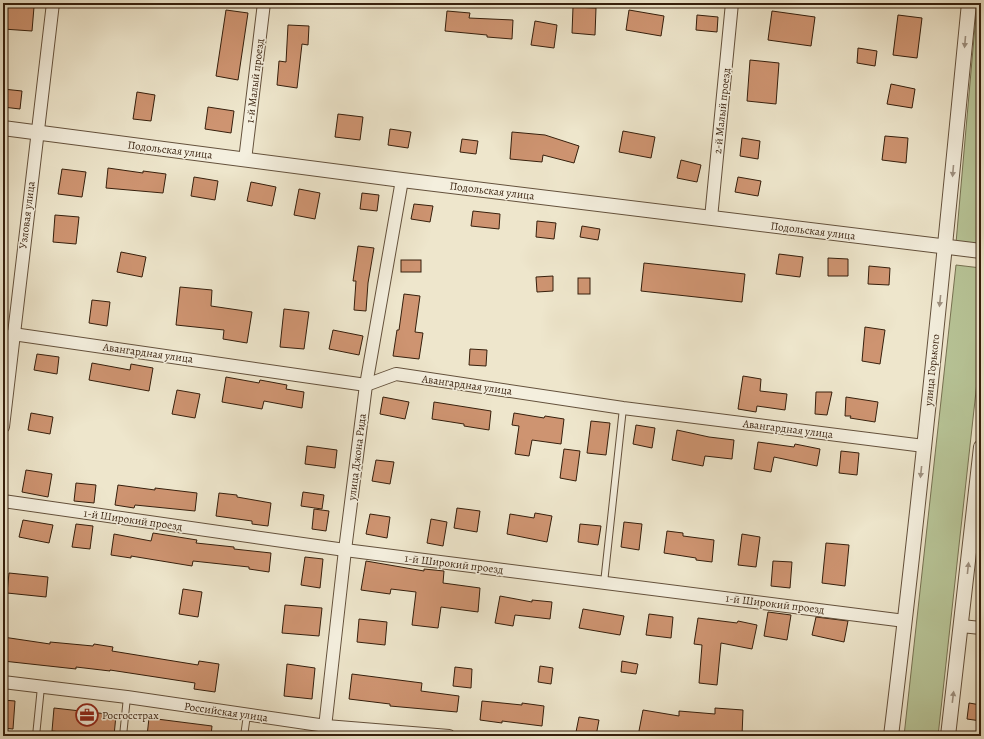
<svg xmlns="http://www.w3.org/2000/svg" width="984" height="739" font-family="Alegreya,serif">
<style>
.green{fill:#b8c598;stroke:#777252}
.building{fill:#ce9471;stroke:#361f0c}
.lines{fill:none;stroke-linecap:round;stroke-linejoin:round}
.service-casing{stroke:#64513c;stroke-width:8}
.minor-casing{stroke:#64513c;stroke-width:14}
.tertiary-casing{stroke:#64513c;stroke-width:16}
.service{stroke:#f4efde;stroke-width:6}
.minor{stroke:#f4efde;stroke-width:12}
.tertiary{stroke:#f4efde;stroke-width:14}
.oneway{fill:#9e9180}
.labels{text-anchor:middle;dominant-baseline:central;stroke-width:3;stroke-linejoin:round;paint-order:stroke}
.street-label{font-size:11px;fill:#361f0c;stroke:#f4efde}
.poi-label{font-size:11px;fill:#361f0c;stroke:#f4efde;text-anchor:start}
</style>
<rect width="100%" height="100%" fill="#eee6cc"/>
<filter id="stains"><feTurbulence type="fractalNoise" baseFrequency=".005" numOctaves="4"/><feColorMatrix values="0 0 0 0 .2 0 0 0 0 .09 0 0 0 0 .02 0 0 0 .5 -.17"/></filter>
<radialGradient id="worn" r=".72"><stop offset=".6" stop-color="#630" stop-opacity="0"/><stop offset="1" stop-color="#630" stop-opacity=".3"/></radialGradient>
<g class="green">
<path d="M977 3H981V245L956 243Z"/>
<path d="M956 265 981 268V346L938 736H904Z"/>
</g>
<g class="building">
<path d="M3 5 34 7 32 31 3 29Z"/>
<path d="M573 7 596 8 595 35 572 33Z"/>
<path d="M226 10 248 13 238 80 216 76Z"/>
<path d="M629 10 664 16 661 36 626 30Z"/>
<path d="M447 11 470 13 469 18 513 20 512 39 487 37V35L445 31Z"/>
<path d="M772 11 815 17 811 46 768 40Z"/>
<path d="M697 15 718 17 717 32 696 30Z"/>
<path d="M898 15 922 18 917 58 893 55Z"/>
<path d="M535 21 557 25 554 48 531 45Z"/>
<path d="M288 25 309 26 308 45 302 44 297 88 277 85 279 61 286 62Z"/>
<path d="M858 48 877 51 875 66 857 63Z"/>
<path d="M750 60 779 63 776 104 747 101Z"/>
<path d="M891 84 915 89 912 108 887 104Z"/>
<path d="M3 89 22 91 20 109 3 107Z"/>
<path d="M137 92 155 95 151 121 133 119Z"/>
<path d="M208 107 234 111 231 133 205 129Z"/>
<path d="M338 114 363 117 360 140 335 137Z"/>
<path d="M390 129 411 132 408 148 388 145Z"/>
<path d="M623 131 655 137 651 158 619 152Z"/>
<path d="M512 132 545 135 579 146 574 163 543 155 542 162 510 159Z"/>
<path d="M885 136 908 138 906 163 882 160Z"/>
<path d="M742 138 760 141 758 159 740 156Z"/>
<path d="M462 139 478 141 476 154 460 152Z"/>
<path d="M681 160 701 165 697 182 677 178Z"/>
<path d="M108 168 143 173V171L166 174 163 193 106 188Z"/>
<path d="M62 169 86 172 82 197 58 194Z"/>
<path d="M194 177 218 181 215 200 191 196Z"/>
<path d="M738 177 761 181 758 196 735 192Z"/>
<path d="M251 182 276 187 272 206 247 201Z"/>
<path d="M299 189 320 193 315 219 294 215Z"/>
<path d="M362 193 379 195 377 211 360 209Z"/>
<path d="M414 204 433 206 430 222 411 219Z"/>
<path d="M473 211 500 214 499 229 471 226Z"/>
<path d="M55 215 79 217 76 244 53 242Z"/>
<path d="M537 221 556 223 554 239 536 237Z"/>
<path d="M582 226 600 229 598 240 580 237Z"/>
<path d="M358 246 374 248 368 283 366 311 354 310 356 281H353Z"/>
<path d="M121 252 146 257 142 277 117 272Z"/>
<path d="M779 254 803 257 800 277 776 274Z"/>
<path d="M828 258 848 259V276H828Z"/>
<rect x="401" y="260" width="20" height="12"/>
<path d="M644 263 745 274 742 302 641 291Z"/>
<path d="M869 266 890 268 889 285 868 284Z"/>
<path d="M553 276V291L537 292 536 277Z"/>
<rect x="578" y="278" width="12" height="16"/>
<path d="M180 287 212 290 211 306 252 312 247 343 223 339 224 330 176 325Z"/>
<path d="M404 294 420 296 415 332 423 333 419 359 393 356 397 330H399Z"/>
<path d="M92 300 110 302 107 326 89 323Z"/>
<path d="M284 309 309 312 304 349 280 347Z"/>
<path d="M865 327 885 330 880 364 862 361Z"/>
<path d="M333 330 363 336 359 355 329 349Z"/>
<path d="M470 349 487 350 486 366 469 365Z"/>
<path d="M37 354 59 357 57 374 34 370Z"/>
<path d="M92 363 130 370 131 364 153 368 149 391 89 380Z"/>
<path d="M743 376 761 379 760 391 787 394 785 410 757 406 756 412 738 409Z"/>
<path d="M226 377 259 383 260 380 287 385 286 389 304 392 302 408 264 401 262 409 222 402Z"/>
<path d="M177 390 200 394 195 418 172 414Z"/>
<path d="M816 392H832L827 415 815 414Z"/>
<path d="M383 397 409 402 405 419 380 414Z"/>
<path d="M846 397 878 402 875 422 850 418 851 416H845Z"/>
<path d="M434 402 491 411 489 430 464 426V424L432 419Z"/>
<path d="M31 413 53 417 50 434 28 430Z"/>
<path d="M514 413 544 418 545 416 564 419 561 444 532 440 529 456 515 454 519 426 512 425Z"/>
<path d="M591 421 610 423 606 455 587 453Z"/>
<path d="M636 425 655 428 652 448 633 444Z"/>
<path d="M677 430 709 437 734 440 732 459 705 456 703 466 672 460Z"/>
<path d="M758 442 794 447 795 444 820 449 817 466 774 457 771 472 754 469Z"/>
<path d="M307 446 337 450 335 468 305 464Z"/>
<path d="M564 449 580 451 576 481 560 478Z"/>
<path d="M841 451 859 453 857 475 839 473Z"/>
<path d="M376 460 394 462 390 484 372 481Z"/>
<path d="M26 470 52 474 48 497 22 492Z"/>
<path d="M76 483 96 485 94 503 74 501Z"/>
<path d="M118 485 155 490V488L197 493 195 511 135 505 134 508 115 505Z"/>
<path d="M303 492 324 495 322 509 301 506Z"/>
<path d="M219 493 237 495V497L271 503 268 526 252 524V521L216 516Z"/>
<path d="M457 508 480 511 477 532 454 528Z"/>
<path d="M314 509 329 511 326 531 312 529Z"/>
<path d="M535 513 552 516 547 542 507 534 510 514 534 518Z"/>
<path d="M370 514 390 517 387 538 366 534Z"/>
<path d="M431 519 447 522 443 546 427 543Z"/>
<path d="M23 520 53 525 49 543 19 537Z"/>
<path d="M624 522 642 524 639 550 621 547Z"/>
<path d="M76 524 93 526 90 549 72 547Z"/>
<path d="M580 524 601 526 598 545 578 542Z"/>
<path d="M667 531 683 533V536L714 540 712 562 696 560V558L664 553Z"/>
<path d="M153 533 197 540 196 543 234 547V549L271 553 269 572 249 569V567L193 561 192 566 131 556V558L111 555 114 534 151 541Z"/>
<path d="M742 534 760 537 756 567 738 565Z"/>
<path d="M826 543 849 545 845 586 822 583Z"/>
<path d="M305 557 323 559 320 588 301 585Z"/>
<path d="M366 561 424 571V569L444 571 443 583 480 588 478 612 441 607 438 628 412 625 416 592 391 589 390 594 361 590Z"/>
<path d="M773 561 792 562 790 588 771 586Z"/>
<path d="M9 573 48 577 46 597 7 593Z"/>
<path d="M183 589 202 592 198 617 179 614Z"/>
<path d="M500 596 532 602V600L552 602 550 619 515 615 513 626 495 623Z"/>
<path d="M285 605 322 608 319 636 282 633Z"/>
<path d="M583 609 624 616 620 635 579 628Z"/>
<path d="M768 612 791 615 787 640 764 636Z"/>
<path d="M649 614 673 617 671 638 646 635Z"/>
<path d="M816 617 848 621 844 642 812 635Z"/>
<path d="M698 618 737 623 738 621 757 625 752 649 721 643 717 685 699 683 702 645 694 644Z"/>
<path d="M359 619 387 622 385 645 357 642Z"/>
<path d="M3 637 50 644V642L93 646 94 644 113 647 112 651 198 665 199 661 219 664 215 692 194 689 195 683 110 670V671L76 667V669L3 661Z"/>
<path d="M622 661 638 664 636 674 621 672Z"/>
<path d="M287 664 315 668 312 699 284 696Z"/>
<path d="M540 666 553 668 551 684 538 682Z"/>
<path d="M455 667 472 669 471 688 453 686Z"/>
<path d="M352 674 422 683 421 691 459 696 457 712 390 706V704L349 699Z"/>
<path d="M3 700 15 701 13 729 3 728Z"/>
<path d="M482 701 522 705V703L544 706 542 726 502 721V723L480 720Z"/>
<path d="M969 703 981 705V721L967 719Z"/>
<path d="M54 708 116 715 114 736H97L52 731Z"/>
<path d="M715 708 743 710 742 736H638L643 710 679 716V711L715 714Z"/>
<path d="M579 717 599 720 596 736 576 732Z"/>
<path d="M149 718 212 726 211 736H147Z"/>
</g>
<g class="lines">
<g class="service-casing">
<g id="service">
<path d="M604 583 623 408"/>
<path d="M36 736 41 687"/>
<path d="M123 736 127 697"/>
<path d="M244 736 247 715"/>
</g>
</g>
<g class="minor-casing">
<g id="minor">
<path d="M245 160 264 3"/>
<path d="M711 218 732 3"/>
<path d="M13 334 366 385 396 374 623 408 924 446"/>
<path d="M3 427 53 3"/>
<path d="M3 501 345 550 905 621"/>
<path d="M961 626 981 628"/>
<path d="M3 682 127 697 326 726 449 736"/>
<path d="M324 736 345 550 366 385 402 180"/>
</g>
</g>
<g class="tertiary-casing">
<g id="tertiary">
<path d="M3 128 402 180 981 251"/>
<path d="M891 736C921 492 945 248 969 3"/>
<path d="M948 736 981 447"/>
</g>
</g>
<use href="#service" class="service"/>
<use href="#minor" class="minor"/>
<use href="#tertiary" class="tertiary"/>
</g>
<defs><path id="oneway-solid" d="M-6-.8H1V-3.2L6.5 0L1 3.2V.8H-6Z"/></defs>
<g class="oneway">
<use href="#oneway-solid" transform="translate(965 42) rotate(95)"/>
<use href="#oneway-solid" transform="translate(953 171) rotate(95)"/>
<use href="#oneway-solid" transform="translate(940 301) rotate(96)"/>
<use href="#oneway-solid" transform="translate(921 472) rotate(96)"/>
<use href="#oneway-solid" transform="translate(968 568) rotate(-84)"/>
<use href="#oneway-solid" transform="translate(953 697) rotate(-83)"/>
</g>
<defs>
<g id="office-ring" transform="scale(1.15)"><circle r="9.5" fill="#f4efde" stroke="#8f2418" stroke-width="1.5"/><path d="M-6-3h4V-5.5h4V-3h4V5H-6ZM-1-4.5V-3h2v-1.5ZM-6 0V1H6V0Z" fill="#8f2418"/></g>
</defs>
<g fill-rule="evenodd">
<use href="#office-ring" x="87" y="715"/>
</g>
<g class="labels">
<g class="street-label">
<text transform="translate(255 81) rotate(-83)">1-й Малый проезд</text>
<text transform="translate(722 111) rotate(-84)">2-й Малый проезд</text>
<text transform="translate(170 150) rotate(7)">Подольская улица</text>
<text transform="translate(492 191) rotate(7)">Подольская улица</text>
<text transform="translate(27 215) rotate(-83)">Узловая улица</text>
<text transform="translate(813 231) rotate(7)">Подольская улица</text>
<text transform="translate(148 353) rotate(8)">Авангардная улица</text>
<text transform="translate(932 370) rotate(-84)">улица Горького</text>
<text transform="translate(467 385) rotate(8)">Авангардная улица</text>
<text transform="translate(788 429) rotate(7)">Авангардная улица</text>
<text transform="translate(357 457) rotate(-83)">улица Джона Рида</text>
<text transform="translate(133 520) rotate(8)">1-й Широкий проезд</text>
<text transform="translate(454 564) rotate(7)">1-й Широкий проезд</text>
<text transform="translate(775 604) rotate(7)">1-й Широкий проезд</text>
<text transform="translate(226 712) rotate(8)">Российская улица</text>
</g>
<g class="poi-label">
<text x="102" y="715">Росгосстрах</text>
</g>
</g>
<rect width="984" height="739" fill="none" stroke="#eee6cc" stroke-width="16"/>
<rect x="4" y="4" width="976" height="731" fill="none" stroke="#361f0c" stroke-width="2"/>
<rect x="8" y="8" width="968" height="723" fill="none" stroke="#361f0c"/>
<rect width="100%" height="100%" filter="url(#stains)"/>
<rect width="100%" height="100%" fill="url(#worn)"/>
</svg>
